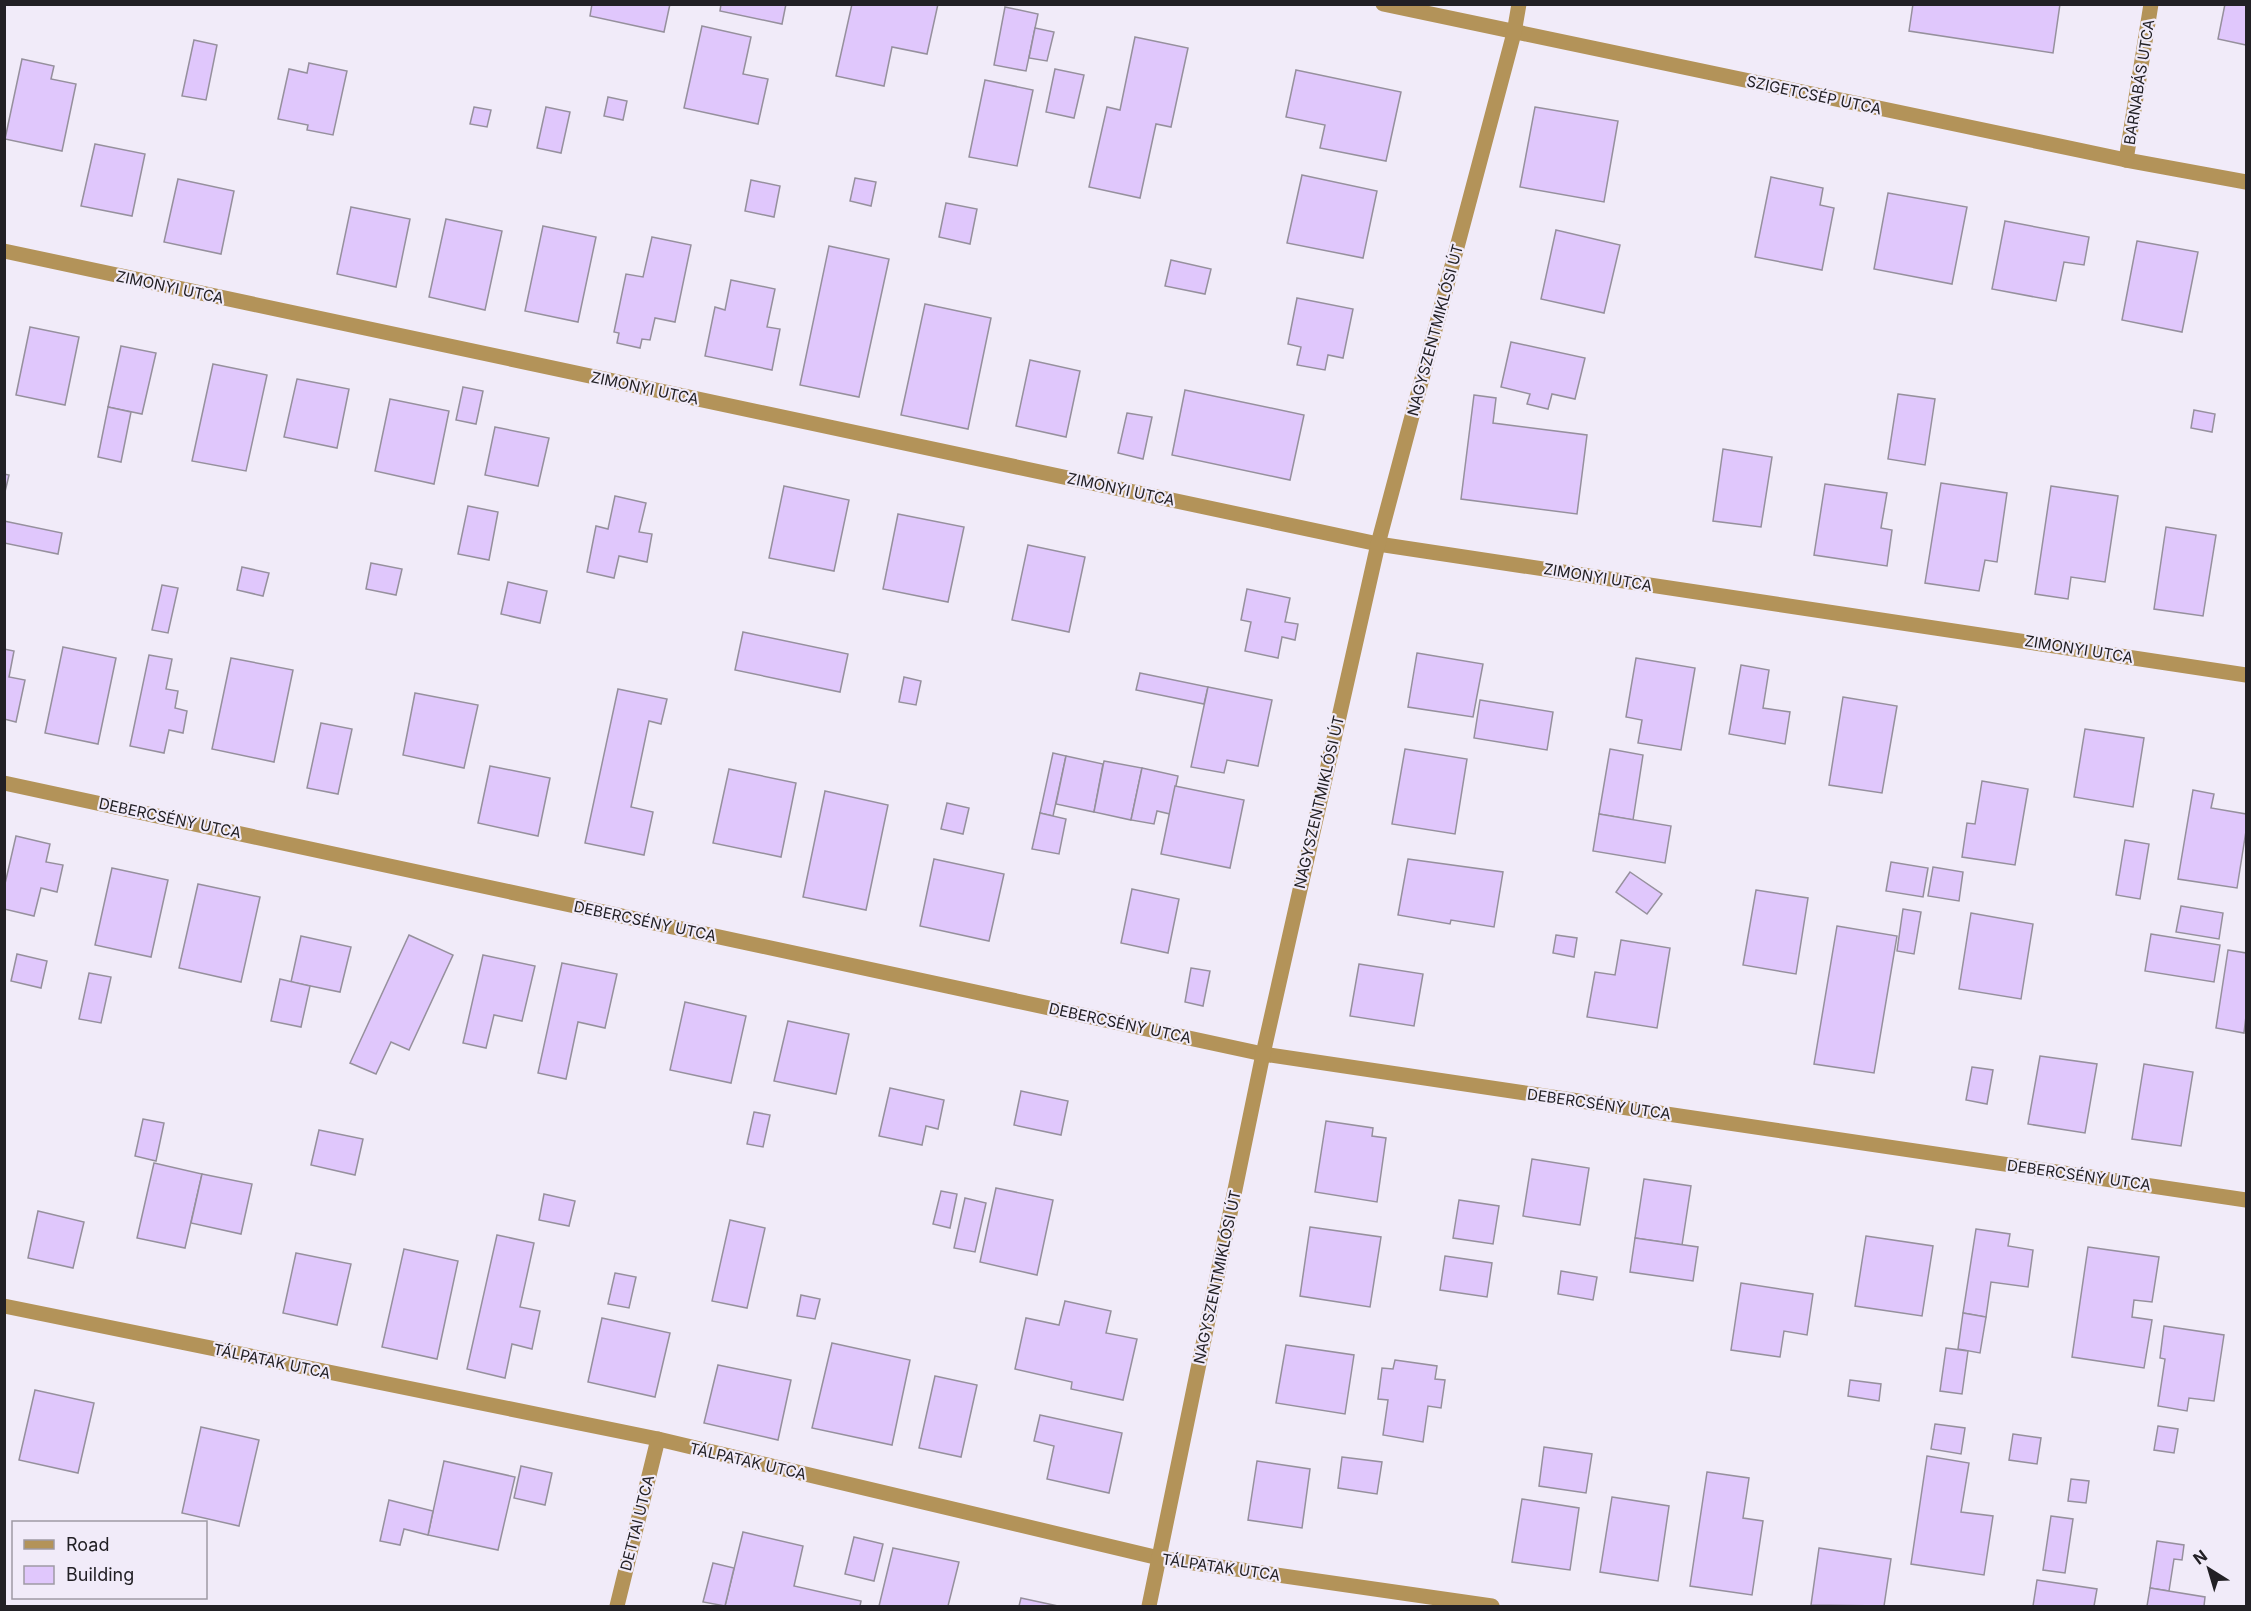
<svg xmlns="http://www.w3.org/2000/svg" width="2251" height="1611" font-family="Inter,sans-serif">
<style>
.building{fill:#e0c7fc;stroke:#96909d;stroke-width:1.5}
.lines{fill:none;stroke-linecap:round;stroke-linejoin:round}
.street{stroke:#b39359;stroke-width:15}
.labels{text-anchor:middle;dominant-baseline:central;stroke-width:4.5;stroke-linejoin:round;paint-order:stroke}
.street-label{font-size:15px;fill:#222025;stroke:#f1ebf9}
</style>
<rect width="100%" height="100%" fill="#f1ebf9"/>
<g class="building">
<path d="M592 4H670L664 32 590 16Z"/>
<path d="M721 4H786L782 24 720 11Z"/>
<path d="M852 4H938L927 54 892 47 884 86 836 76Z"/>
<path d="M1913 4H2060L2053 53 1909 31Z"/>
<path d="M2225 4H2246V45L2218 39Z"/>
<path d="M1005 7 1038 14 1026 71 994 65Z"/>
<path d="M702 26 751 37 743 74 768 79 758 124 684 108Z"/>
<path d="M1035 28 1054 32 1047 61 1029 58Z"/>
<path d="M1135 37 1188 48 1171 127 1156 124 1140 198 1089 187 1107 107 1120 110Z"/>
<path d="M194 40 217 45 206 100 182 96Z"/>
<path d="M22 59 54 66 51 79 76 84 62 151 5 139Z"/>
<path d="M309 63 347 71 333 135 307 130 308 125 278 119 289 69 307 73Z"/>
<path d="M1055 69 1084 75 1074 118 1046 112Z"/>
<path d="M1296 70 1401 92 1386 161 1320 148 1325 125 1286 117Z"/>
<path d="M985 80 1033 90 1017 166 969 157Z"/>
<path d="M608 97 627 101 623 120 604 116Z"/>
<path d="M474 107 491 110 487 127 470 124Z"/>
<path d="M546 107 570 112 561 153 537 148Z"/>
<path d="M1535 107 1618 121 1604 202 1520 187Z"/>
<path d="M95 144 145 154 132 216 81 206Z"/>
<path d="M1302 175 1377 191 1363 258 1287 243Z"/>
<path d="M1771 177 1823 188 1820 205 1834 208 1822 270 1755 257Z"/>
<path d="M855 178 876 182 871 206 850 201Z"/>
<path d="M178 179 234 191 221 254 164 242Z"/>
<path d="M751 180 780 186 774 217 745 211Z"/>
<path d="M1888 193 1967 207 1952 284 1874 269Z"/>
<path d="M946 203 977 209 970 244 939 237Z"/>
<path d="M351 207 410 219 396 287 337 274Z"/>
<path d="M446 219 502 231 485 310 429 297Z"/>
<path d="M2005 221 2089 237 2084 265 2064 262 2056 301 1992 289Z"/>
<path d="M543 226 596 237 578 322 525 311Z"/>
<path d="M1556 230 1620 245 1604 313 1541 299Z"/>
<path d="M652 237 691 245 675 322 655 318 650 340 642 339 640 348 617 343 619 333 614 332 626 274 643 277Z"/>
<path d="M2137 241 2198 252 2182 332 2122 320Z"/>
<path d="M829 246 889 259 859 397 800 385Z"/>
<path d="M1171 260 1211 269 1205 294 1165 286Z"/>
<path d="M731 280 775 289 767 327 780 329 772 370 705 356 715 307 725 310Z"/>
<path d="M1297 298 1353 309 1343 358 1328 355 1325 370 1297 365 1301 347 1288 344Z"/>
<path d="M925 304 991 318 968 429 901 415Z"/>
<path d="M30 327 79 337 65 405 16 395Z"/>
<path d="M1511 342 1585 358 1575 399 1552 394 1548 409 1527 404 1530 394 1501 387Z"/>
<path d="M121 346 156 353 142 414 108 407Z"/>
<path d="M1030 360 1080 371 1066 437 1016 426Z"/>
<path d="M213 364 267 375 246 471 192 461Z"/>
<path d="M297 379 349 389 337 448 284 437Z"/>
<path d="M463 387 483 391 476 424 456 420Z"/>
<path d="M1185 390 1304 415 1290 480 1172 455Z"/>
<path d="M1898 394 1935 399 1925 465 1888 459Z"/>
<path d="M1474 395 1496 398 1493 423 1587 435 1577 514 1461 499Z"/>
<path d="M390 399 449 411 434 484 375 471Z"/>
<path d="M108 407 131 412 121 462 98 457Z"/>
<path d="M2194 410 2215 414 2212 432 2191 428Z"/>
<path d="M1127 413 1152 417 1143 459 1118 453Z"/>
<path d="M495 427 549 438 538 486 485 475Z"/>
<path d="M1723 449 1772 457 1761 527 1713 521Z"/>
<path d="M4 474 9 475 4 496Z"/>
<path d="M1941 483 2007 493 1997 562 1985 560 1979 591 1925 583Z"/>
<path d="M1825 484 1887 493 1881 528 1892 530 1887 566 1814 555Z"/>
<path d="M784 486 849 500 834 571 769 558Z"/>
<path d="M2051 486 2118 496 2105 582 2071 577 2068 599 2035 594Z"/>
<path d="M615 496 646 503 639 532 652 534 647 562 619 556 614 578 587 572 596 526 608 529Z"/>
<path d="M468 506 498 512 489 560 458 554Z"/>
<path d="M898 514 964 527 948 602 883 589Z"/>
<path d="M4 521 62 533 58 554 4 543Z"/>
<path d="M2166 527 2216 535 2203 616 2154 609Z"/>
<path d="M1028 545 1085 557 1069 632 1012 620Z"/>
<path d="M371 563 402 569 396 595 366 589Z"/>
<path d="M242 567 269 573 263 596 237 590Z"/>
<path d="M508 582 547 591 540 623 501 614Z"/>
<path d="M162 585 178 588 168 633 152 630Z"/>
<path d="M1247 589 1290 598 1285 622 1298 624 1295 640 1282 637 1278 658 1245 651 1251 622 1241 620Z"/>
<path d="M743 632 848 654 840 692 735 670Z"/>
<path d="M63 647 116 658 98 744 45 733Z"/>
<path d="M4 649 14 651 9 677 25 680 16 722 4 719Z"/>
<path d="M1417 653 1483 664 1473 717 1408 707Z"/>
<path d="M149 655 172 659 166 689 178 691 175 708 187 711 183 733 169 730 164 753 130 746Z"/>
<path d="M231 658 293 670 274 762 212 749Z"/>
<path d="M1636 658 1695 668 1681 750 1638 743 1642 720 1626 717Z"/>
<path d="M1741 665 1769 670 1763 708 1790 712 1785 744 1729 734Z"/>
<path d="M1140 673 1208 687 1204 704 1136 690Z"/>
<path d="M904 677 921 681 916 705 899 702Z"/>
<path d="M1208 687 1272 700 1258 766 1227 760 1224 773 1191 767Z"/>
<path d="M618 689 667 699 661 724 649 721 631 807 653 812 644 855 585 843Z"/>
<path d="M415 693 478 705 464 768 403 755Z"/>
<path d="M1843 697 1897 706 1882 793 1829 785Z"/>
<path d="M1480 700 1553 712 1547 750 1474 738Z"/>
<path d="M321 723 352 729 338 794 307 788Z"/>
<path d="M2085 729 2144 738 2133 807 2074 797Z"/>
<path d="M1405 749 1467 759 1455 834 1392 824Z"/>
<path d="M1610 749 1643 755 1633 820 1599 814Z"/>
<path d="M1053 753 1066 756 1053 816 1040 813Z"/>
<path d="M1066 756 1103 764 1094 812 1056 804Z"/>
<path d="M1104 761 1142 768 1131 820 1094 812Z"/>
<path d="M490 766 550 778 538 836 478 823Z"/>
<path d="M1142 768 1178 776 1170 814 1157 811 1154 824 1131 820Z"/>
<path d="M729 769 796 783 781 857 713 843Z"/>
<path d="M1982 781 2028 789 2015 865 1962 857 1967 823 1975 824Z"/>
<path d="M1175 786 1244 800 1230 868 1161 854Z"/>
<path d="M2193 790 2214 794 2211 808 2246 814V831L2237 888 2178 879Z"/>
<path d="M825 791 888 805 866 910 803 897Z"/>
<path d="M947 803 969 808 963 834 941 829Z"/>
<path d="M1040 813 1066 819 1059 854 1032 849Z"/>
<path d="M1599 814 1671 826 1665 863 1593 851Z"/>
<path d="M16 836 50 844 46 862 63 865 57 892 41 888 34 916 4 909V888Z"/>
<path d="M2125 840 2149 844 2140 899 2116 895Z"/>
<path d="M934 859 1004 874 989 941 920 926Z"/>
<path d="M1408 859 1503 872 1494 927 1451 920 1450 924 1398 915Z"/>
<path d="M1891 862 1928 868 1923 897 1886 891Z"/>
<path d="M1933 867 1963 872 1959 901 1928 896Z"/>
<path d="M112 868 168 880 151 957 95 945Z"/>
<path d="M1630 872 1662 894 1647 914 1616 892Z"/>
<path d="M198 884 260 897 241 982 179 968Z"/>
<path d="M1132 889 1179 899 1168 953 1121 943Z"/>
<path d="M1756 890 1808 898 1796 974 1743 965Z"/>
<path d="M2181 906 2223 913 2219 939 2176 932Z"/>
<path d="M1903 909 1921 912 1914 954 1897 951Z"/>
<path d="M1971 913 2033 924 2021 999 1959 989Z"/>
<path d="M1837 926 1897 936 1874 1073 1814 1064Z"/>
<path d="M2151 934 2220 945 2214 982 2145 971Z"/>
<path d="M409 935 453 955 409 1050 391 1042 376 1074 350 1063Z"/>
<path d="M1556 935 1577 938 1574 957 1553 953Z"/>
<path d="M301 936 351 947 340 992 291 982Z"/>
<path d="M1621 940 1670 948 1657 1028 1587 1017 1595 972 1615 975Z"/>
<path d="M2228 950 2246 953V1016L2244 1033 2216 1028Z"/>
<path d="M17 954 47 961 41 988 11 981Z"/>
<path d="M483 955 535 966 522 1021 494 1015 486 1048 463 1043Z"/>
<path d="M562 963 617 974 605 1028 578 1022 566 1079 538 1073Z"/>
<path d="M1359 964 1423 974 1414 1026 1350 1016Z"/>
<path d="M1191 968 1210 971 1203 1006 1185 1002Z"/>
<path d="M89 973 111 977 101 1023 79 1019Z"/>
<path d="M280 979 310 986 301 1027 271 1021Z"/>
<path d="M685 1002 746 1016 731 1083 670 1070Z"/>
<path d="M788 1021 849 1034 836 1094 774 1081Z"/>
<path d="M2040 1056 2097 1064 2085 1133 2028 1124Z"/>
<path d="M2144 1064 2193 1072 2181 1146 2132 1139Z"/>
<path d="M1972 1067 1993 1070 1987 1104 1966 1100Z"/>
<path d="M890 1088 944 1100 938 1129 926 1126 922 1145 879 1136Z"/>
<path d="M1021 1091 1068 1101 1061 1135 1014 1125Z"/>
<path d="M754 1112 770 1115 763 1147 747 1144Z"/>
<path d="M143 1119 164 1123 156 1161 135 1156Z"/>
<path d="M1326 1121 1373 1128 1372 1136 1386 1138 1377 1202 1315 1192Z"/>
<path d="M319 1130 363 1139 355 1175 311 1165Z"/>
<path d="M1532 1159 1589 1168 1580 1225 1523 1216Z"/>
<path d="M154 1163 202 1174 185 1248 137 1238Z"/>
<path d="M202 1174 252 1184 241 1234 191 1223Z"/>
<path d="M1644 1179 1691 1186 1682 1245 1635 1238Z"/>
<path d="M996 1188 1053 1200 1037 1275 980 1262Z"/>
<path d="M941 1191 957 1194 950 1228 933 1224Z"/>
<path d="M544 1194 575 1201 569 1226 539 1220Z"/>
<path d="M965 1198 986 1203 975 1252 954 1248Z"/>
<path d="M1459 1200 1499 1206 1493 1244 1453 1238Z"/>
<path d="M38 1211 84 1222 73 1268 28 1258Z"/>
<path d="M730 1220 765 1228 747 1308 712 1301Z"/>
<path d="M1310 1227 1381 1237 1370 1307 1300 1296Z"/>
<path d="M1976 1229 2010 1234 2008 1246 2033 1250 2028 1287 1991 1282 1986 1317 1963 1313Z"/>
<path d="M497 1235 534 1243 520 1307 540 1311 532 1349 512 1344 505 1378 467 1369Z"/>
<path d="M1866 1236 1933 1246 1922 1316 1855 1306Z"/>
<path d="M1635 1238 1698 1247 1693 1281 1630 1272Z"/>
<path d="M2088 1247 2159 1257 2152 1302 2134 1300 2132 1317 2152 1320 2144 1368 2072 1357Z"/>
<path d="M404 1249 458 1261 437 1359 382 1347Z"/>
<path d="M296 1253 351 1264 337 1325 283 1313Z"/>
<path d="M1445 1256 1492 1263 1487 1297 1440 1290Z"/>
<path d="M1561 1271 1597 1277 1593 1300 1558 1294Z"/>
<path d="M615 1273 636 1277 629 1308 608 1304Z"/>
<path d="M1741 1283 1813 1294 1807 1335 1784 1331 1780 1357 1731 1350Z"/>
<path d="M801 1295 820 1299 815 1319 797 1316Z"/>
<path d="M1065 1301 1111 1311 1106 1333 1137 1339 1123 1400 1071 1389 1072 1382 1015 1369 1026 1318 1059 1325Z"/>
<path d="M1963 1313 1986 1317 1980 1353 1958 1349Z"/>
<path d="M602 1318 670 1333 655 1397 588 1382Z"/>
<path d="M2164 1326 2224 1335 2214 1401 2189 1398 2187 1411 2158 1406 2165 1359 2160 1358Z"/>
<path d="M832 1343 910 1360 892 1445 812 1428Z"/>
<path d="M1286 1345 1354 1355 1345 1414 1276 1403Z"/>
<path d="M1946 1348 1968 1351 1962 1394 1940 1391Z"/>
<path d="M1395 1360 1437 1366 1435 1379 1445 1380 1441 1408 1428 1406 1423 1442 1383 1435 1388 1400 1378 1399 1382 1368 1393 1369Z"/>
<path d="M718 1365 791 1380 778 1440 704 1423Z"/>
<path d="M935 1376 977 1385 961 1457 919 1448Z"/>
<path d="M1850 1380 1881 1384 1879 1401 1848 1396Z"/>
<path d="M35 1390 94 1403 78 1473 19 1460Z"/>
<path d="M1040 1415 1122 1433 1109 1493 1047 1479 1054 1446 1034 1441Z"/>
<path d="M1935 1424 1965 1428 1961 1454 1931 1449Z"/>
<path d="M2158 1426 2178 1429 2174 1453 2154 1450Z"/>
<path d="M201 1427 259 1440 239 1526 182 1513Z"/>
<path d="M2013 1434 2041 1438 2037 1464 2009 1460Z"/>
<path d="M1544 1447 1592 1454 1586 1493 1539 1486Z"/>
<path d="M1927 1456 1969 1463 1961 1512 1993 1516 1984 1575 1911 1564Z"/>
<path d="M1342 1457 1382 1462 1377 1494 1338 1488Z"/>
<path d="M444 1461 515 1477 498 1550 428 1535Z"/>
<path d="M1257 1461 1310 1469 1302 1528 1248 1520Z"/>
<path d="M521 1466 552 1473 545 1505 514 1498Z"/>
<path d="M1707 1472 1749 1478 1743 1518 1763 1521 1752 1595 1690 1586Z"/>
<path d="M2071 1479 2089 1481 2086 1503 2068 1501Z"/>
<path d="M1612 1497 1669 1506 1658 1581 1600 1572Z"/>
<path d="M1522 1499 1579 1508 1570 1570 1512 1562Z"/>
<path d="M389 1500 433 1511 428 1535 404 1529 400 1545 380 1541Z"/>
<path d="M2051 1516 2073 1519 2065 1573 2043 1570Z"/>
<path d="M743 1532 803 1546 794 1586 861 1601 860 1606H725Z"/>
<path d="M854 1537 883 1544 874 1581 845 1574Z"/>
<path d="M2157 1541 2184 1545 2182 1560 2174 1559 2169 1591 2150 1588Z"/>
<path d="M893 1548 959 1562 948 1606H879Z"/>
<path d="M1819 1548 1891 1559 1884 1606 1811 1605Z"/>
<path d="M713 1563 734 1568 725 1606 703 1602Z"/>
<path d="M2037 1580 2097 1589 2094 1606H2033Z"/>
<path d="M2150 1588 2205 1597 2204 1606H2147Z"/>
<path d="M1021 1598 1058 1606H1019Z"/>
</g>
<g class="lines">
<g class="street">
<path d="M1383 4 2126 160 2246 182"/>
<path d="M2126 160 2151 4"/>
<path d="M4 251 1378 544 2246 675"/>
<path d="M4 783 1263 1054 2246 1200"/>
<path d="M4 1306 658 1439 1159 1558 1492 1606"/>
<path d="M617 1606 658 1439"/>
<path d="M1149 1606 1263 1054 1378 544 1514 33 1519 4"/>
</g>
</g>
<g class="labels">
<g class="street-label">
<text transform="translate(2139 82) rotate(-81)">BARNABÁS UTCA</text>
<text transform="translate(1814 95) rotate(12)">SZIGETCSÉP UTCA</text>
<text transform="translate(170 287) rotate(12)">ZIMONYI UTCA</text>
<text transform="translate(1435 330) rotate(-75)">NAGYSZENTMIKLÓSI ÚT</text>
<text transform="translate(645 388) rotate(12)">ZIMONYI UTCA</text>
<text transform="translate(1121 489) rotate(12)">ZIMONYI UTCA</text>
<text transform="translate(1598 577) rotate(9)">ZIMONYI UTCA</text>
<text transform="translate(2079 649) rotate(9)">ZIMONYI UTCA</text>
<text transform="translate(1319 802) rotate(-77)">NAGYSZENTMIKLÓSI ÚT</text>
<text transform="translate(170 818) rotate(12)">DEBERCSÉNY UTCA</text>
<text transform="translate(645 921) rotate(12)">DEBERCSÉNY UTCA</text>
<text transform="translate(1120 1023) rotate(12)">DEBERCSÉNY UTCA</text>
<text transform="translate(1599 1104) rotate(8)">DEBERCSÉNY UTCA</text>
<text transform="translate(2079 1175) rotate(8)">DEBERCSÉNY UTCA</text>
<text transform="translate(1217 1277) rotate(-78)">NAGYSZENTMIKLÓSI ÚT</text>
<text transform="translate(272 1361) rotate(12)">TÁLPATAK UTCA</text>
<text transform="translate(748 1461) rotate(13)">TÁLPATAK UTCA</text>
<text transform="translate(637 1523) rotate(-76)">DETTAI UTCA</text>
<text transform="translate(1221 1567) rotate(8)">TÁLPATAK UTCA</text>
</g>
</g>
<rect width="2251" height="1611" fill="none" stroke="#222025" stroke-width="12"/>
<rect x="12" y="1521" width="195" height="78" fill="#f1ebf9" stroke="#9e9aa4" stroke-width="1.5"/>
<rect x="24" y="1540" width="30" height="9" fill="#b39359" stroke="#9e9aa4" stroke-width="1.5"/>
<text x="66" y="1551" font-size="18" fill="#222025">Road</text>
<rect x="24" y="1566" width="30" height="18" fill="#e0c7fc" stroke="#9e9aa4" stroke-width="1.5"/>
<text x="66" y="1581" font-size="18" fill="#222025">Building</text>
<g transform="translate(2209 1569) rotate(323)" stroke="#f1ebf9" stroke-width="4.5" paint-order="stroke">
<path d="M0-4.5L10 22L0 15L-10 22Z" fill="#222025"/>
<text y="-9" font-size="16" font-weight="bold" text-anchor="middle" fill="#222025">N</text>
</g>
</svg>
